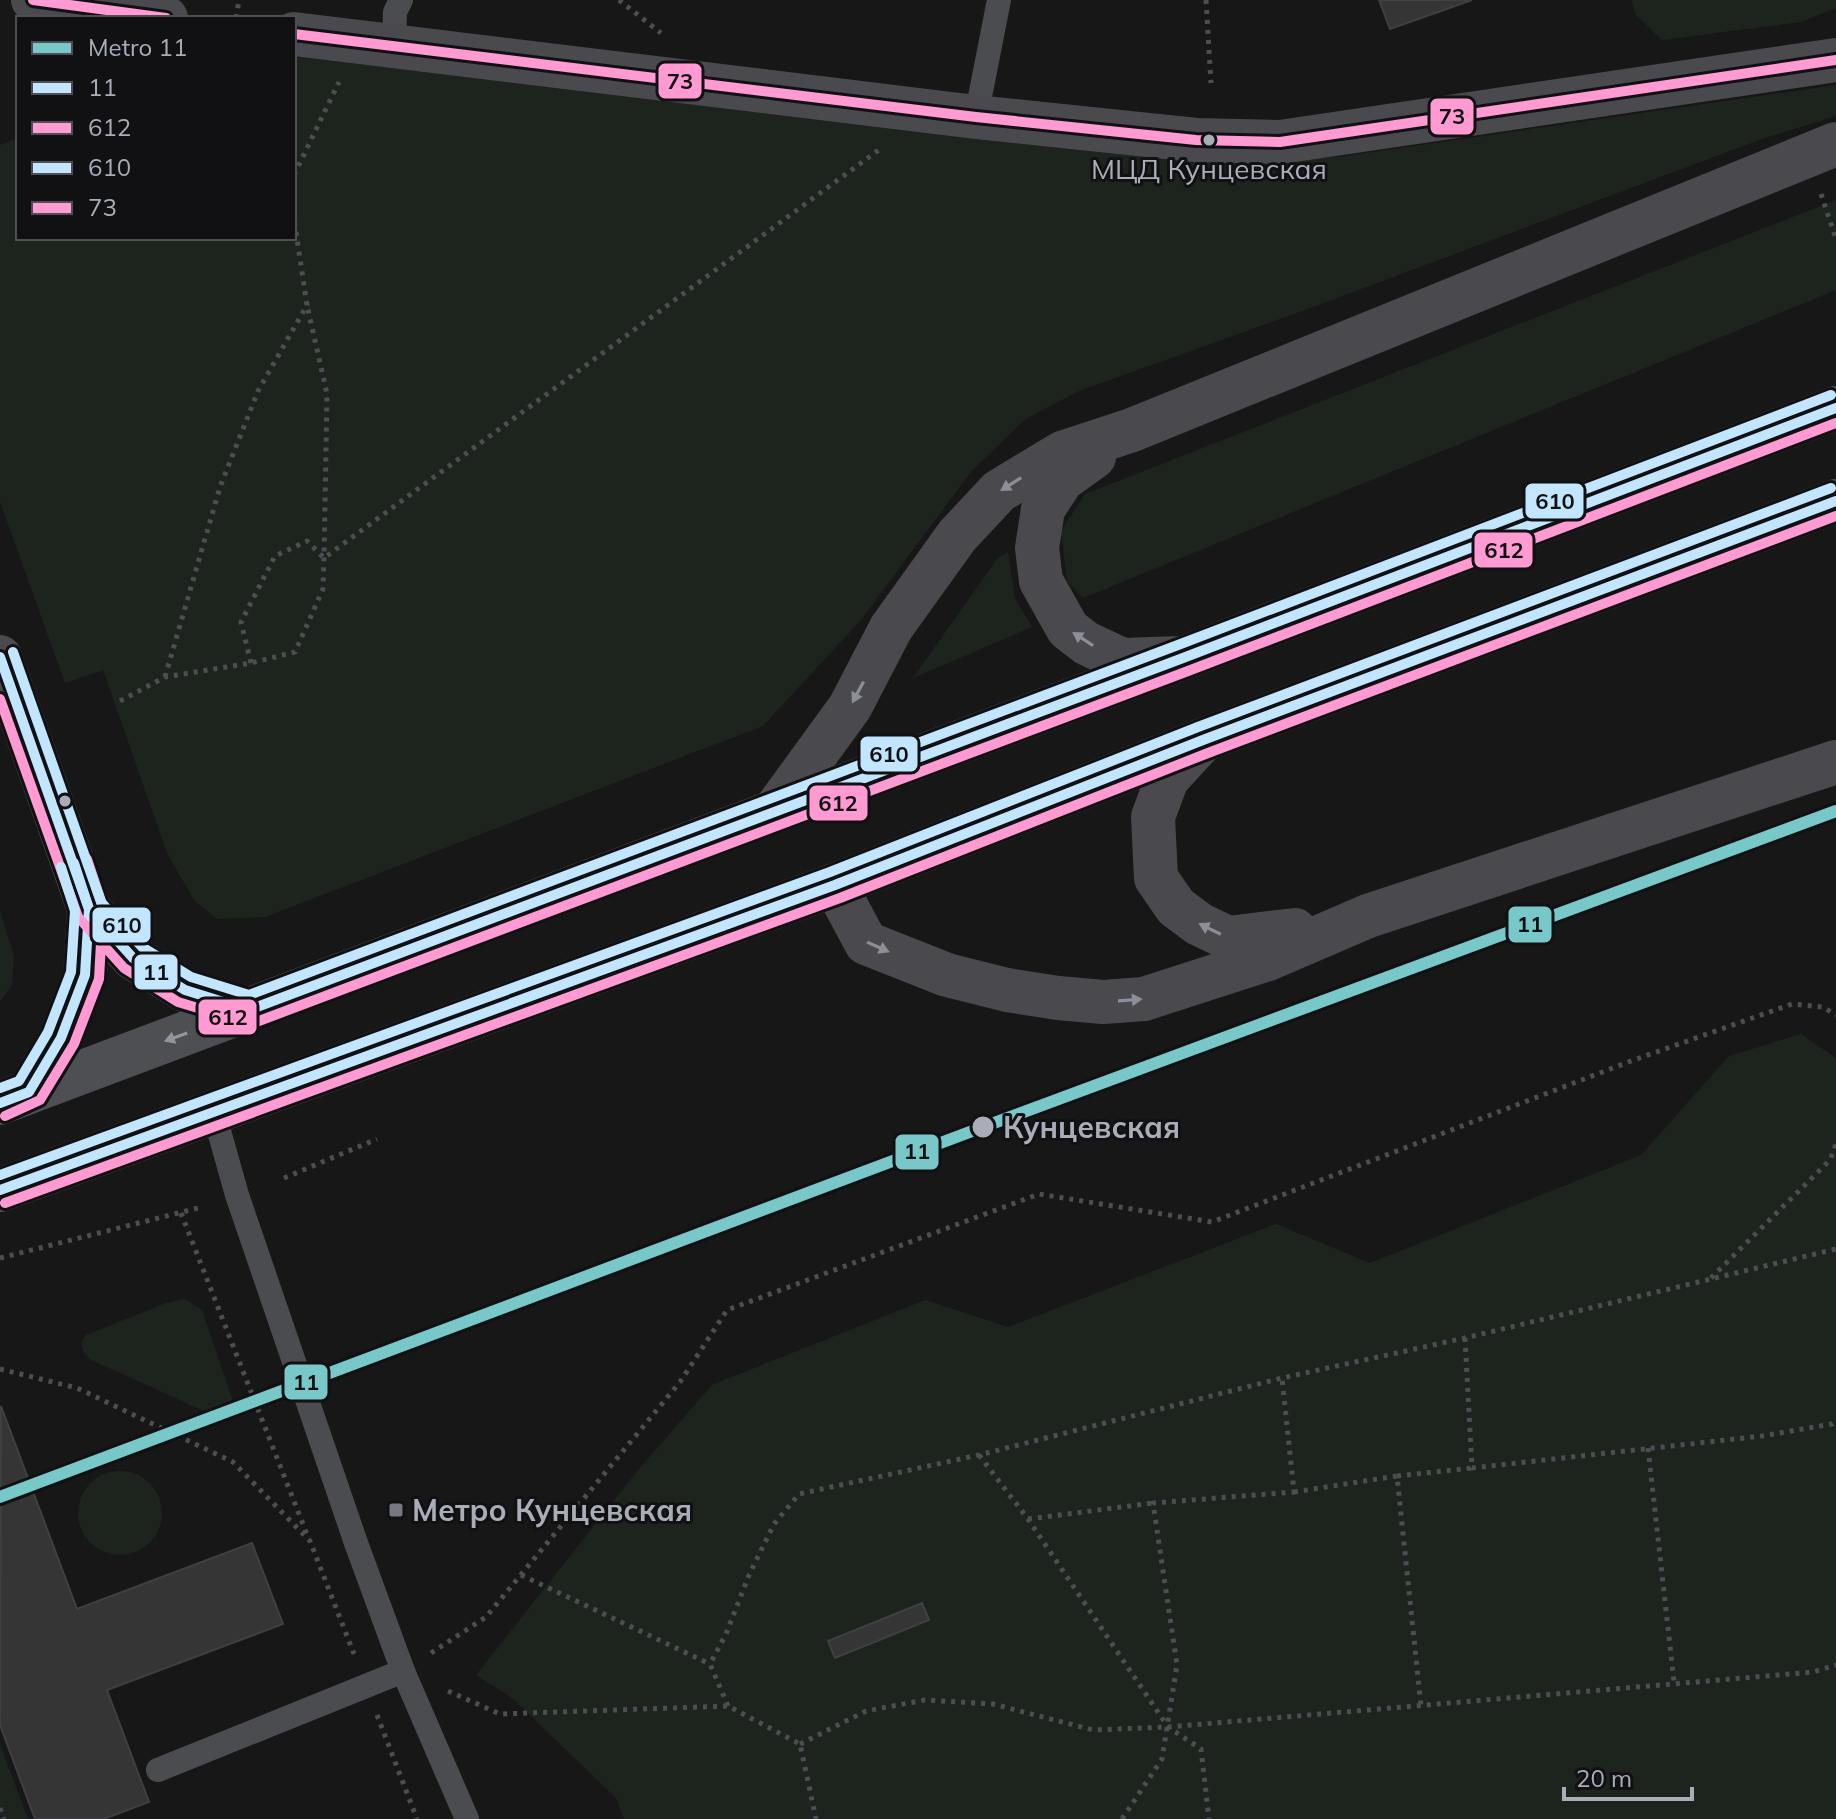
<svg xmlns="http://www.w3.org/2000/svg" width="1836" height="1819" font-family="Mulish,sans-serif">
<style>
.green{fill:#1d241e}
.building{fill:#353536;stroke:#3f4043;stroke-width:2}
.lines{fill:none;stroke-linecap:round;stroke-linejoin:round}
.path{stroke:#4d4e52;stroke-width:5;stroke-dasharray:4 6;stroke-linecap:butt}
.lane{stroke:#4b4c50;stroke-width:24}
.secondary{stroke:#4a4a4e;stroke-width:44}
.primary{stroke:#4d4f52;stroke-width:44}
.bus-1-casing{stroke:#111113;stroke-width:16}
.bus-2-casing{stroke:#111113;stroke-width:16}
.bus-3-casing{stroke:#111113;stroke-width:16}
.bus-4-casing{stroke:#111113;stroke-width:16}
.bus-1{stroke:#c2e6ff;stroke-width:10}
.bus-2{stroke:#ff9ad2;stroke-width:10}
.bus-3{stroke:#c2e6ff;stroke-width:10}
.bus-4{stroke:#ff9ad2;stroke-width:10}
.metro-1-casing{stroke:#111113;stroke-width:18}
.metro-1{stroke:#78c7c9;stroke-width:12}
.oneway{fill:#8c8f98}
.oneway2{fill:#91969e}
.bus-dot{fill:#a8adb8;stroke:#111113;stroke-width:3}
.poi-dot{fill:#757880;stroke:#111113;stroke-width:3}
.labels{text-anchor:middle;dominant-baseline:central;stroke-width:6;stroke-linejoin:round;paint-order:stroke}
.bus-label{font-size:28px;fill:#a8adb8;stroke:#111113}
.stop-label{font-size:30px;font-weight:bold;fill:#a8adb8;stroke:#111113;text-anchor:start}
.poi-label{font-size:30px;font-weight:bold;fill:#a8adb8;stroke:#111113;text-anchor:start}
.line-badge{stroke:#111113;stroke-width:3}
.pale-badge-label{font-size:22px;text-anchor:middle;font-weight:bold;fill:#111}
</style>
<rect width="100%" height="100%" fill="#171717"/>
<g class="green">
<path d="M1632 0H1836V8L1801 22 1662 40 1635 14Z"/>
<path d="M294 56 1196 161 1338 157 1836 85V116L1765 138 1294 314 1079 391 1024 420 970 473 861 620 763 726 265 917 217 919 194 900 167 853 103 670 65 683 0 502V145L18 138V238H294Z"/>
<path d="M1836 200V290L1083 598 1067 581 1061 531 1085 494Z"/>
<path d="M1008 552 1015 598 1032 627 913 678 997 559Z"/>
<path d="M0 911 14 956 12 985 0 1001Z"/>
<path d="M1801 1034 1836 1058V1819H624L616 1798 512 1698 476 1675 638 1470 712 1385 925 1300 1008 1327 1276 1224 1370 1263 1641 1155 1729 1056Z"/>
<path d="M185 1299 202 1310 233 1401C225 1410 216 1413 204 1411L91 1360 84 1353 81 1343 86 1335 166 1303Z"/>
<circle cx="120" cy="1513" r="42"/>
<path d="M0 1744 28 1819H0Z"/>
</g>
<g class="building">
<path d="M1379 0H1472L1390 29Z"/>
<path d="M1 1406 77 1609 252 1543 283 1624 107 1690 149 1802 104 1819H35L0 1725Z"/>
<path d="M922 1603 929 1620 835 1658 828 1641Z"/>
</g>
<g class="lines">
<g class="path">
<path d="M619 0 661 33"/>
<path d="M1206 0 1211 83"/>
<path d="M236 18 239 0"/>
<path d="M294 175 339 82"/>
<path d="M1821 194 1836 239"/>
<path d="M251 663 241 622 275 556 307 541 324 558 880 149"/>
<path d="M165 677 220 487 258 391 307 305 294 219"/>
<path d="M120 701 165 677 251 663 295 652 323 589 324 558 327 394 307 305"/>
<path d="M284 1178 377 1139"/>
<path d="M181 1213 308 1537"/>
<path d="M0 1258 202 1207"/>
<path d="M1711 1278 1830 1160 1836 1144"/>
<path d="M1465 1338 1472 1468 1762 1436 1832 1424 1836 1421"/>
<path d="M0 1369 77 1388 233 1462 310 1541 354 1654"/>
<path d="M1648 1448 1674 1682"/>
<path d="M979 1455 1028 1519 1168 1727 1201 1749 1209 1819"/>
<path d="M1397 1476 1472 1468"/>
<path d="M1294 1492 1397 1476 1421 1706"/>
<path d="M1028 1519 1153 1503"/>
<path d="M521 1575 710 1664"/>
<path d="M431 1653 486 1617 680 1382 727 1310 1039 1194 1212 1222 1631 1061 1792 1004 1823 1007 1836 1015"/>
<path d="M448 1691 500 1714 728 1706 800 1744 816 1819"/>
<path d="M728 1706 710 1664 726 1634 749 1575 774 1524 799 1494 979 1455 1282 1378 1465 1338 1836 1249"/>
<path d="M377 1715 417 1819"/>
<path d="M800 1744 866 1711 925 1700 993 1704 1093 1730 1168 1727 1813 1672 1836 1665"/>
<path d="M0 1808 4 1819"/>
<path d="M1122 1819 1162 1759 1177 1665 1153 1503 1294 1492 1282 1378"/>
</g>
<g class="lane">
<path d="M394 46 395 12 401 0"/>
<path d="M976 117 999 0"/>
<path d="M214 1113 237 1195 356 1543 403 1671 467 1819"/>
<path d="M158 1770 403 1671"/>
</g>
<g class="secondary">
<path d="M33 0 166 18"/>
<path d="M294 34 976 117 1196 140 1280 142 1836 60"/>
<path d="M1094 457 1062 480 1043 509 1037 548 1041 581 1068 629 1086 643 1122 660 1180 658"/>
<path d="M0 657 89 909 133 958 185 990 249 1010"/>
<path d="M1203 740 1167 779 1153 817 1156 878 1176 907 1199 924 1228 938 1295 930"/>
<path d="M775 810 850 707 891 628 957 536 999 491 1062 453 1132 430 1836 144"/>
<path d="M835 885 866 943 947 975 1007 990 1058 998 1103 1002 1144 999 1268 959 1368 916 1836 762"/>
<path d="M29 1092 61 1038 85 975 89 909"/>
</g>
<g class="primary">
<path d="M0 1103 1183 658 1836 408"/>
<path d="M0 1190 835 885 1203 740 1836 501"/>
</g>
<g class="bus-1-casing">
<g id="bus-1">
<path d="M0 657 89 909 133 958 185 990 249 1010 1183 658 1836 408"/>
<path d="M0 1103 29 1092 61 1038 85 975 89 909 74 863"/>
<path d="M0 1190 835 885 1203 740 1836 501"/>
</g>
</g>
<g class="bus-2-casing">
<g id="bus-2">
<path d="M0 699 78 917 124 968 178 1002 251 1024 1188 671 1836 423"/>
<path d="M5 1116 40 1100 74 1044 99 979 103 907 87 859"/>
<path d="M5 1203 840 898 1208 753 1836 516"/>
</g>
</g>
<g class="bus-3-casing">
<g id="bus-3">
<path d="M13 652 101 902 142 947 191 977 249 995 1178 645 1831 395"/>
<path d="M0 1088 19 1081 48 1032 71 972 75 911 61 867"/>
<path d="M0 1175 830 872 1198 727 1831 488"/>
</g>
</g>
<g class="bus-4-casing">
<g id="bus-4">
<path d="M33 0 166 18"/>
<path d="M294 34 976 117 1196 140 1280 142 1836 60"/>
</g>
</g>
<use href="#bus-1" class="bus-1"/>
<use href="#bus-2" class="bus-2"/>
<use href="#bus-3" class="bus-3"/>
<use href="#bus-4" class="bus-4"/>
<g class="metro-1-casing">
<path id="metro-1" d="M0 1497 983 1127 1836 811"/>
</g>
<use href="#metro-1" class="metro-1"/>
</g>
<defs><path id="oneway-solid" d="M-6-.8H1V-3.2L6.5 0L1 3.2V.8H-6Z" transform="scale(2)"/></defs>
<g class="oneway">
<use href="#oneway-solid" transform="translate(1011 484) rotate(148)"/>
<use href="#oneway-solid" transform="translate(1083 639) rotate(-147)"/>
<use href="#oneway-solid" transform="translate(858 692) rotate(118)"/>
<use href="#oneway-solid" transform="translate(1210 929) rotate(-154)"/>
<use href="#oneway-solid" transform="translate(878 947) rotate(24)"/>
<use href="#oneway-solid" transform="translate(1130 1000) rotate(-4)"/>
</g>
<use class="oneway2" href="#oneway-solid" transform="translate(176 1037) rotate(160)"/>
<g class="bus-dot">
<circle cx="1209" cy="140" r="7"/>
<circle cx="65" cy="801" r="7"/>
<circle cx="983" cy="1127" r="12"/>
</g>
<rect class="poi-dot" x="388" y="1502" width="16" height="16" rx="4"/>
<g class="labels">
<g class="bus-label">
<text x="1209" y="168">МЦД Кунцевская</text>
</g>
<g class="stop-label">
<text x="1003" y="1127">Кунцевская</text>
</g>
<g class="poi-label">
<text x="412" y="1510">Метро Кунцевская</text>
</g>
</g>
<g class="line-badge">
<rect x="657" y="62" width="46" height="38" rx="8" fill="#ff9ad2"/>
<rect x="1429" y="97" width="46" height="39" rx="8" fill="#ff9ad2"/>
<rect x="1524" y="482" width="61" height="38" rx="8" fill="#c2e6ff"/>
<rect x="1473" y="531" width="61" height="38" rx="8" fill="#ff9ad2"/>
<rect x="859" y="735" width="60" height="38" rx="8" fill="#c2e6ff"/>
<rect x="808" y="784" width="61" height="38" rx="8" fill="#ff9ad2"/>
<rect x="1507" y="905" width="46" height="39" rx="8" fill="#78c7c9"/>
<rect x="91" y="906" width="61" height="38" rx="8" fill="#c2e6ff"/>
<rect x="133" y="953" width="46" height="38" rx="8" fill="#c2e6ff"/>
<rect x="197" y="998" width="61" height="38" rx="8" fill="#ff9ad2"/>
<rect x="894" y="1133" width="46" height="38" rx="8" fill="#78c7c9"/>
<rect x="283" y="1363" width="46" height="38" rx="8" fill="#78c7c9"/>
</g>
<g class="pale-badge-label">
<text x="680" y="89">73</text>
<text x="1452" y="124">73</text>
<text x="1555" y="509">610</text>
<text x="1504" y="558">612</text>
<text x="889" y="762">610</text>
<text x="838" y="811">612</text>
<text x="1530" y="932">11</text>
<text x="122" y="933">610</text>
<text x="156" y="980">11</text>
<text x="228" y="1025">612</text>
<text x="917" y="1159">11</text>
<text x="306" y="1390">11</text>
</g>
<rect x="16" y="16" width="280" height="224" fill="#111113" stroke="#4d4f55" stroke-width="2"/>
<rect x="32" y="42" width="40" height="12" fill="#78c7c9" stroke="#4d4f55" stroke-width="2"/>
<text x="88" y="56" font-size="24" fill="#a8adb8">Metro 11</text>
<rect x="32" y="82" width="40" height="12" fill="#c2e6ff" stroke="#4d4f55" stroke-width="2"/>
<text x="88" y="96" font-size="24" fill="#a8adb8">11</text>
<rect x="32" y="122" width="40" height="12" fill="#ff9ad2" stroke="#4d4f55" stroke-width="2"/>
<text x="88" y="136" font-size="24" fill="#a8adb8">612</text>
<rect x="32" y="162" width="40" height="12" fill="#c2e6ff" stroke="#4d4f55" stroke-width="2"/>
<text x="88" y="176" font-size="24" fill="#a8adb8">610</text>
<rect x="32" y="202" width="40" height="12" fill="#ff9ad2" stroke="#4d4f55" stroke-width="2"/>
<text x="88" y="216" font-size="24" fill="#a8adb8">73</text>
<path d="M1564 1787v12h128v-12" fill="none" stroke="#a8adb8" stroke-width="4"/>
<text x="1576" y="1787" font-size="24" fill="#a8adb8" stroke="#111113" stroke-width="6" paint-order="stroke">20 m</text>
</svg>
